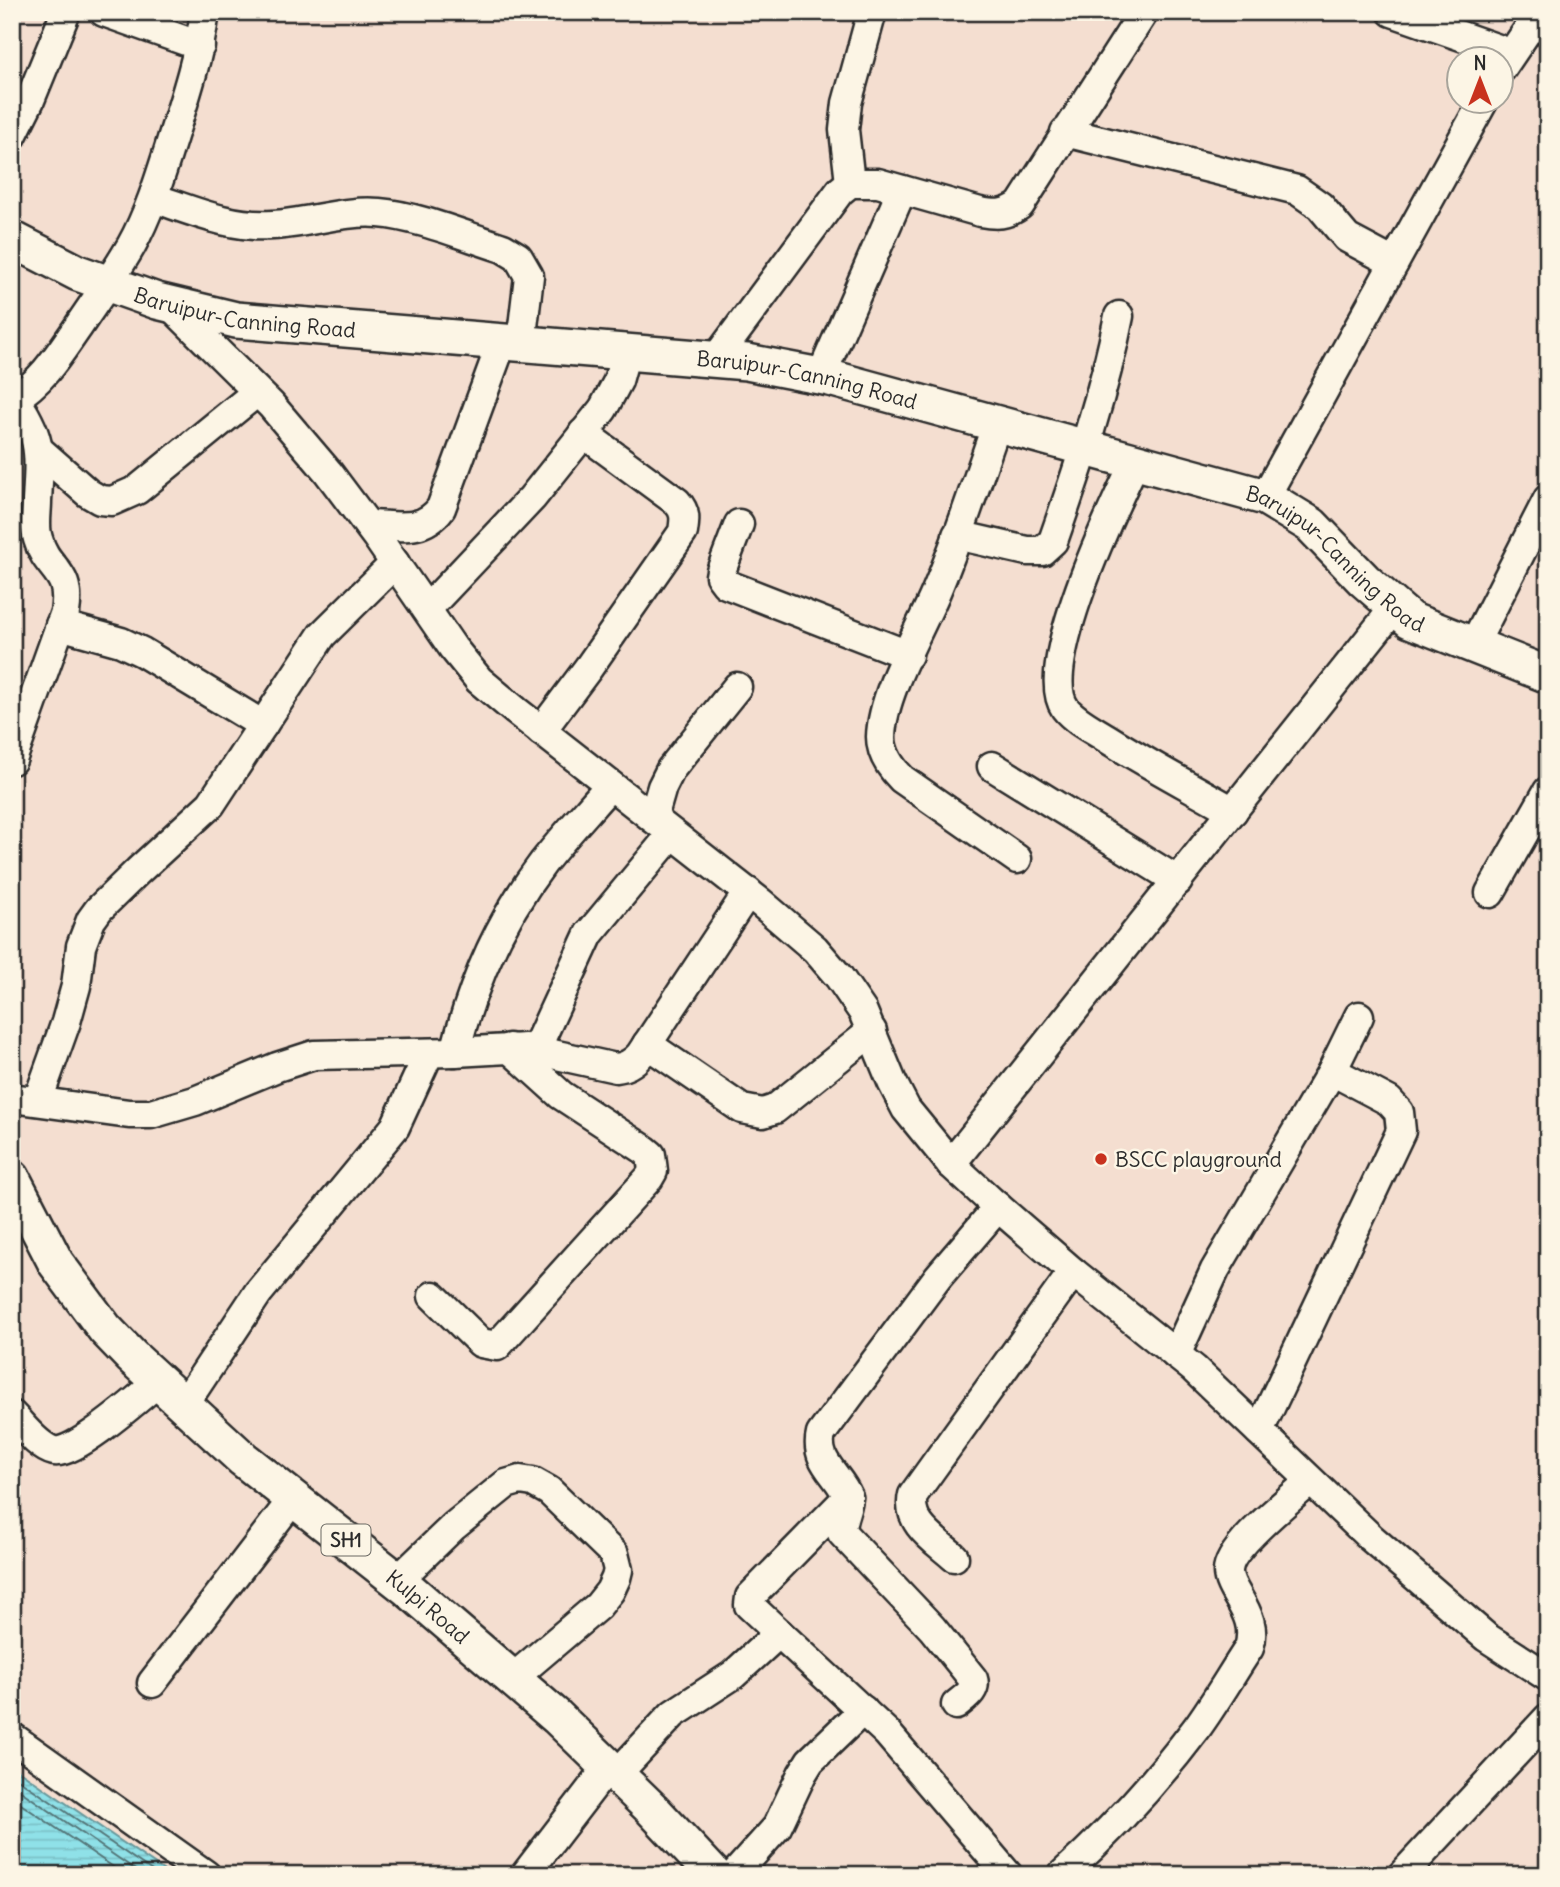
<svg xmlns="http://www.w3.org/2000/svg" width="1560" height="1887" font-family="Delius,sans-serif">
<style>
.water{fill:url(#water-rules);stroke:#67989c;stroke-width:2}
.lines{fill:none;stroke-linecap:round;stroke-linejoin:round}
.shore{stroke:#537477;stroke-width:2}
.minor-casing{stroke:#2b2b2b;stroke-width:33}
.major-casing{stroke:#2b2b2b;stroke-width:40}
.minor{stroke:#fcf5e5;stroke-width:28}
.major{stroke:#fcf5e5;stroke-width:35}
.poi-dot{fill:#c8321e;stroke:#fcf5e5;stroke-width:2.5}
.labels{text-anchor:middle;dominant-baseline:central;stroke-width:5;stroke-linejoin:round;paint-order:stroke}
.shield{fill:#fcf5e5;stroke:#6a6863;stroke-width:2}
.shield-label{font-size:19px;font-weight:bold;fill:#2b2b2b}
.street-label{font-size:21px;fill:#2b2b2b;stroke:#fcf5e5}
.poi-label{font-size:21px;fill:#2b2b2b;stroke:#fcf5e5;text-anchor:start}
</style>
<defs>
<pattern id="water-rules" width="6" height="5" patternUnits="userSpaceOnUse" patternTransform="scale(1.75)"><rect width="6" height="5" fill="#8fe1e8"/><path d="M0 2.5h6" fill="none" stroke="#7cc1c7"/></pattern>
</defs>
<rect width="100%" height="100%" fill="#f4ded0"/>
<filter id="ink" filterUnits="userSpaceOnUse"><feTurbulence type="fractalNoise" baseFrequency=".0143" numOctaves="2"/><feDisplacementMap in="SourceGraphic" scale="14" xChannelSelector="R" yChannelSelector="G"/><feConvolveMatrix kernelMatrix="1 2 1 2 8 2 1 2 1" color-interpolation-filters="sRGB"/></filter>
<g filter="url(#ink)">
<path class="water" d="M12 1766 170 1875H12Z"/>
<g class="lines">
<g class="shore">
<path d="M12 1775 158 1875"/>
<path d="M12 1785 143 1875"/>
<path d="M12 1798 125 1875"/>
</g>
<g class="minor-casing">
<g id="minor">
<path d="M104 12 200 46"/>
<path d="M1392 12 1510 53"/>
<path d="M1502 68 1540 12"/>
<path d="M1065 132 1297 190 1320 206 1347 238 1394 263"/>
<path d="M12 136 30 100 66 12"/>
<path d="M850 183 844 130 847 103 872 12"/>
<path d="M154 198C193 211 231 228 273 225 308 223 344 210 379 213 417 216 465 236 503 248L518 257 529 276 521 344"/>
<path d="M169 304 271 405 328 472 376 536 453 648 479 680 516 711 760 902 815 949 839 977 863 1012 892 1082 906 1109 951 1164 991 1201 1073 1272 1194 1369 1370 1537 1486 1637 1548 1677"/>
<path d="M715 360 840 191 850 183H878L980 212C997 215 1006 215 1020 205L1144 12"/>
<path d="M821 376 902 190"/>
<path d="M12 394C42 438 40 449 37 501 37 513 34 527 38 539 47 572 72 569 65 612L12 760"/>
<path d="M15 398C44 380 59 354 78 327 96 300 115 274 131 246 150 212 161 174 173 136 186 95 199 55 205 12"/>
<path d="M997 424C977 480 959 538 935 594 918 634 882 694 881 737 881 753 891 768 902 779L1017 859"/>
<path d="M39 450 88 493 100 500 112 501 137 490 257 392"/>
<path d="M1135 462C1114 506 1036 667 1065 708 1075 721 1094 730 1108 739 1149 765 1191 787 1233 811"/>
<path d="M1265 497 1483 102"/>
<path d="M739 524 721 571 720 576 726 584 908 655"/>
<path d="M368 525C396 525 422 534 441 508L502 342"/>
<path d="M957 535 1027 551H1042L1053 541C1079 467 1104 393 1119 316"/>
<path d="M427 609 532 498 603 409 618 381 626 352"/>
<path d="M60 625 121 642 142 652 263 725"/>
<path d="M1473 646 1548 499"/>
<path d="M541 731 589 667 683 532C685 519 686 512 677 502L583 433"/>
<path d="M992 766 1178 881"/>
<path d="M653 818 662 787 671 769 737 687"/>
<path d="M1490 893 1548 791"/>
<path d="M647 1044 742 1109 763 1113 775 1109 872 1031"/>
<path d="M536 1049 589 934 672 834"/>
<path d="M455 1052C472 985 501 918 543 863 564 836 588 811 610 785"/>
<path d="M12 1098 129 1114H151L195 1101 277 1067 314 1055 455 1052 525 1048 616 1068C626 1067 633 1063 640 1055L748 892"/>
<path d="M38 1100 66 1022 76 986 81 946 91 920 99 909 138 871 211 804 322 635 395 563"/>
<path d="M951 1164 1395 607"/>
<path d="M433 1296 481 1343 497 1346 649 1178 653 1171 651 1155 645 1150 561 1095 509 1048"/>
<path d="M1176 1355 1215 1270 1332 1071 1359 1016"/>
<path d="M183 1406 258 1293 395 1127 429 1053"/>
<path d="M12 1415C23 1426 38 1447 54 1451 73 1456 140 1397 158 1382"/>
<path d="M1259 1431 1401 1131 1399 1112 1389 1101 1332 1071"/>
<path d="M848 1497 750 1597 749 1605 887 1733 1008 1875"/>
<path d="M954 1557C935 1540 906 1523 913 1495L1073 1272"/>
<path d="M397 1581 454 1526 506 1484 520 1480 533 1482 549 1491 614 1554 618 1570 616 1578 610 1591 598 1606 512 1679"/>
<path d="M152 1683 293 1499"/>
<path d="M956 1705C964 1698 977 1691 973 1679L932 1628 842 1533C839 1521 848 1509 848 1497 839 1474 814 1462 821 1434L938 1277 998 1207"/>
<path d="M12 1737 206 1875"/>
<path d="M616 1775 673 1714 733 1675 779 1633"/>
<path d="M525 1875 608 1767"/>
<path d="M734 1875 777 1827 802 1774 810 1761 863 1710"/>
<path d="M1062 1875C1111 1831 1156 1782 1196 1729 1215 1703 1231 1675 1249 1648 1255 1628 1248 1614 1238 1597 1234 1590 1228 1580 1228 1572 1227 1548 1292 1498 1310 1481"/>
<path d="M1402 1875 1548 1718"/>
</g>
</g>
<g class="major-casing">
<g id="major">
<path id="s1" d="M12 239 78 273 157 301 236 320 747 362 830 378 1265 497 1311 525 1364 580 1410 620 1548 675"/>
<path id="s2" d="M12 1178 56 1263 105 1329 132 1357 243 1459 407 1588 557 1717 652 1809 714 1875"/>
</g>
</g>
<use href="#minor" class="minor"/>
<use href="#major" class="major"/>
</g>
</g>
<circle class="poi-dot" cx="1101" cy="1159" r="7"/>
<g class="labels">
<rect class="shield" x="321.5" y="1524.5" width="49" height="31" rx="5"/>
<g class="shield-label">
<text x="346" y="1540">SH1</text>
</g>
<g class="street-label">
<text stroke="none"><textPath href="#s1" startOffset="247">Baruipur-Canning Road</textPath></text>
<text stroke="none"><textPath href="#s1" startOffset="814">Baruipur-Canning Road</textPath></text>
<text stroke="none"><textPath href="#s1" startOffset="1381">Baruipur-Canning Road</textPath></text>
<text stroke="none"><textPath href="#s2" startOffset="604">Kulpi Road</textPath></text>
</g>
<g class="poi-label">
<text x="1115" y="1159">BSCC playground</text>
</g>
</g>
<rect width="1560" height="1887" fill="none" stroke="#fcf5e5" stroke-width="42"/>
<rect x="21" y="21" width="1518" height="1845" fill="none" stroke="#2b2b2b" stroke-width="2.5" filter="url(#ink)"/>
<g transform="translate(1480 80)"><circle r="33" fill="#fcf5e5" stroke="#a8a49b" stroke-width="2"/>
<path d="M0-5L12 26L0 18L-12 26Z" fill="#c8321e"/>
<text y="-10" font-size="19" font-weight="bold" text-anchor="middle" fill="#2b2b2b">N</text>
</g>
</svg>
